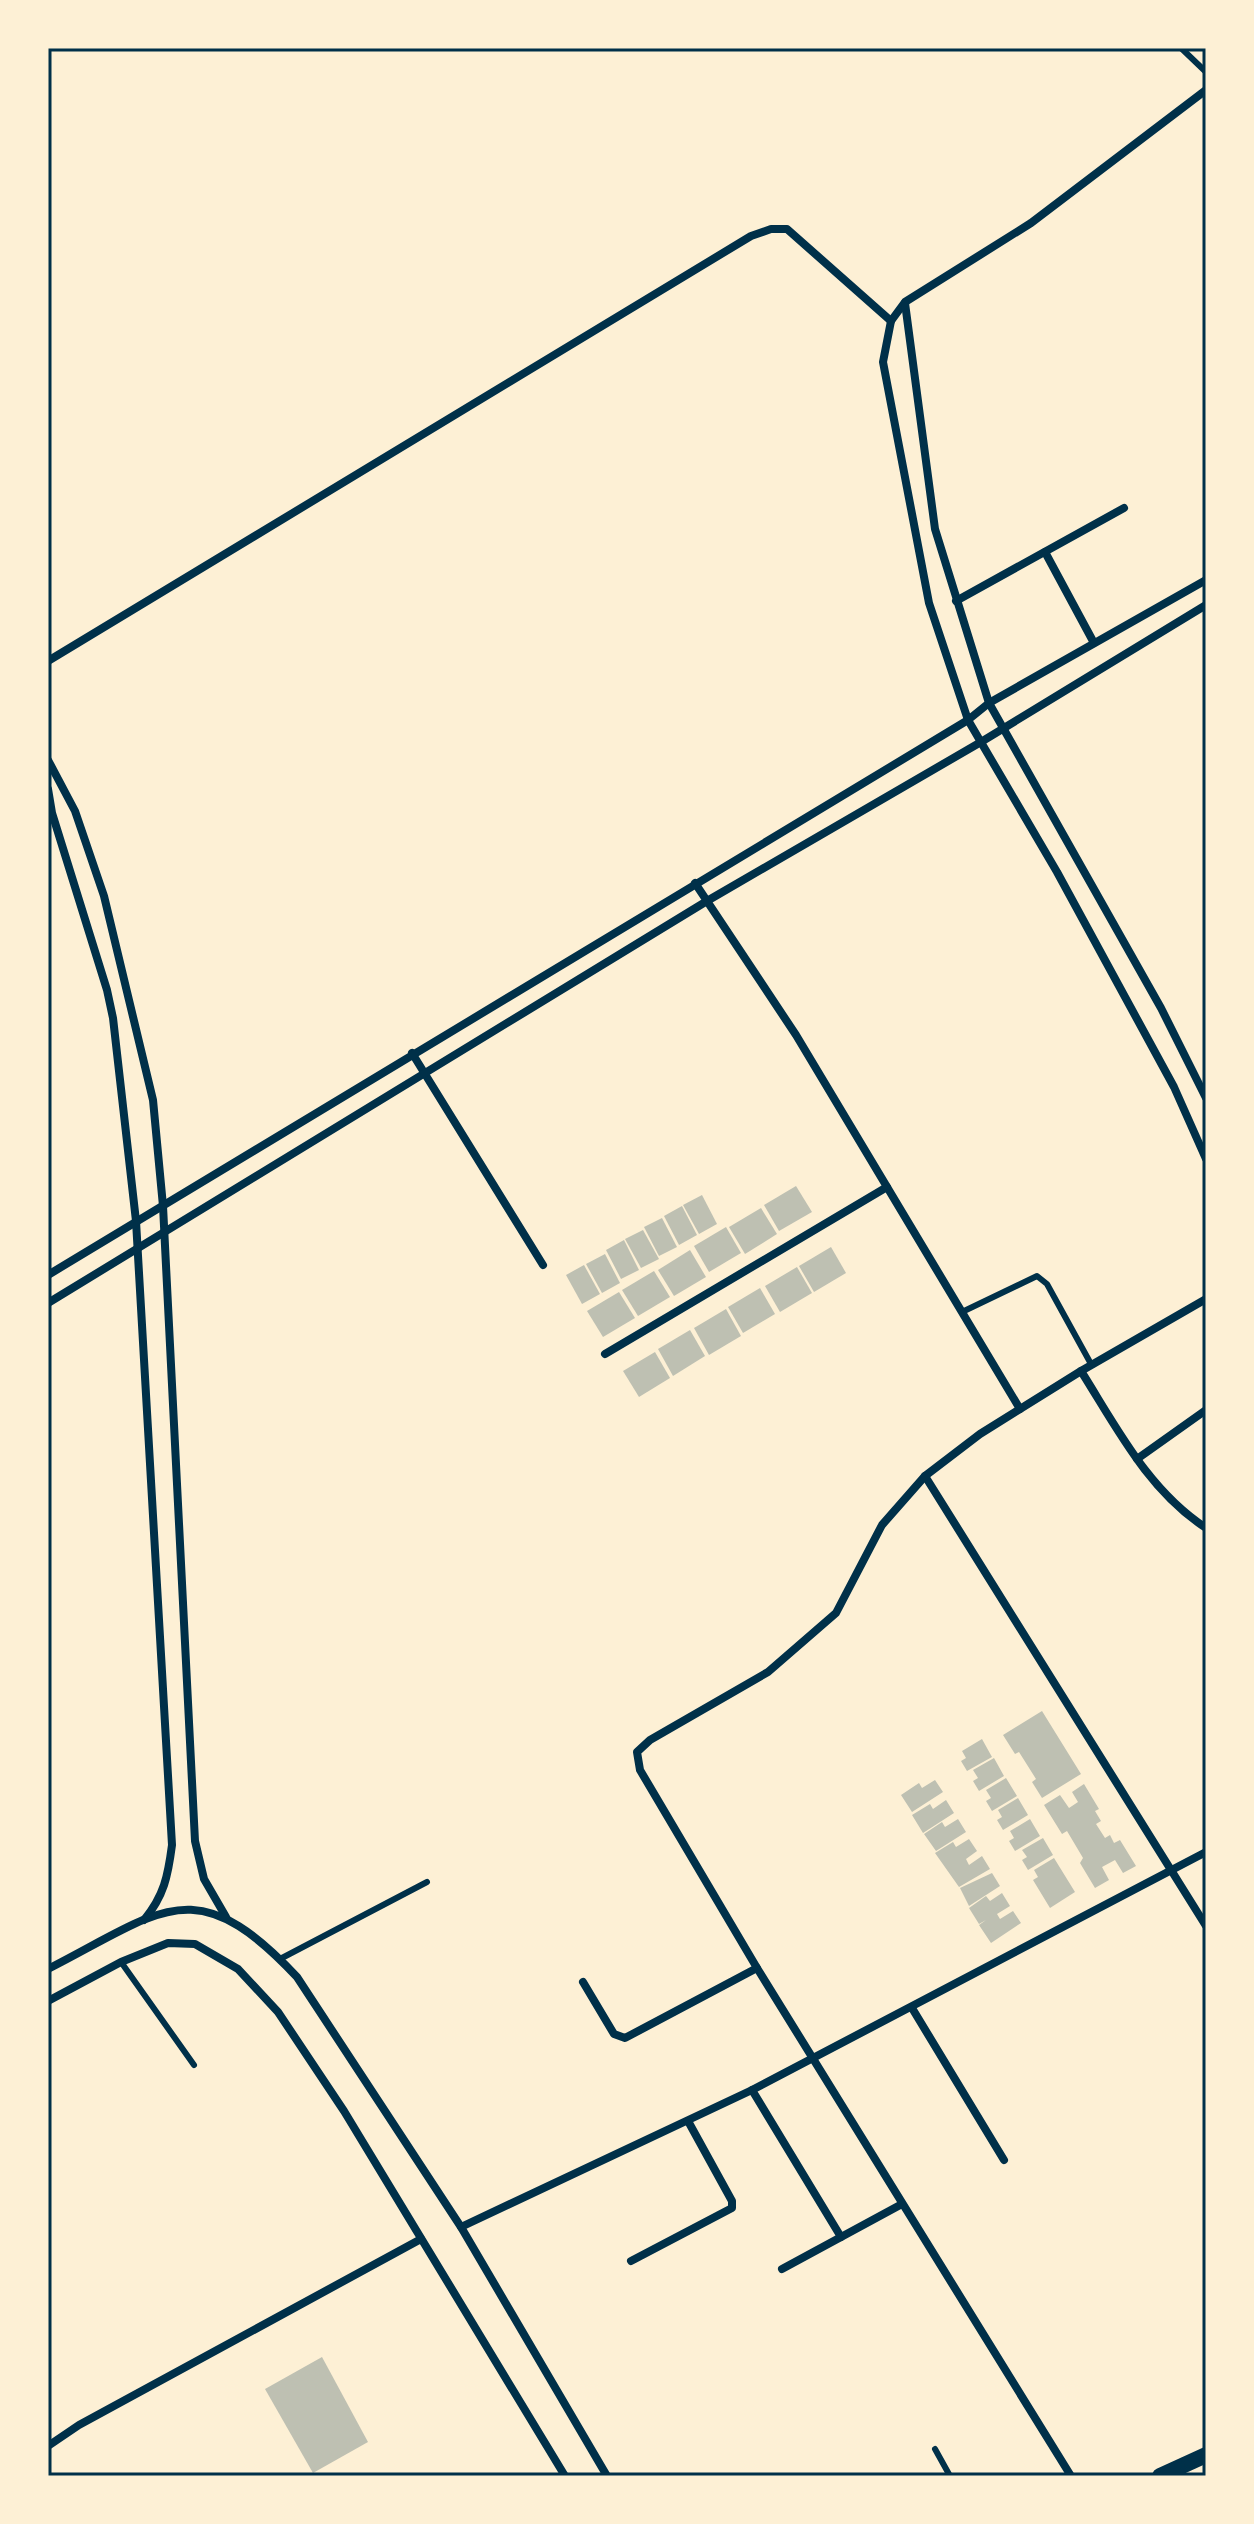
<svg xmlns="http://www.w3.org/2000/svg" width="1254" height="2524" font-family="Jost,sans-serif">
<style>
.building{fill:#bec0b2}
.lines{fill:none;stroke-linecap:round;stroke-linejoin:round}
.service{stroke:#003049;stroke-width:6}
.minor{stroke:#003049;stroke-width:8}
.secondary{stroke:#003049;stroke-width:16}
.neatline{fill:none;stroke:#003049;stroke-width:3}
</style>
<rect width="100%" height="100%" fill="#fdf0d5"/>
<g class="building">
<path d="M796 1186 812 1212 779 1231 764 1205Z"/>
<path d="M702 1195 717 1224 699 1234 683 1205Z"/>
<path d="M682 1206 697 1235 679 1245 664 1216Z"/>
<path d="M761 1208 777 1234 745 1254 729 1227Z"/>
<path d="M662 1218 677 1247 659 1256 644 1227Z"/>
<path d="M726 1227 741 1253 709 1272 694 1246Z"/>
<path d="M643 1230 659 1259 641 1268 625 1239Z"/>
<path d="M624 1240 639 1270 621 1279 606 1250Z"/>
<path d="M831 1247 846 1273 814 1292 799 1266Z"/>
<path d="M690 1250 706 1277 674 1296 658 1270Z"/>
<path d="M605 1254 620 1283 602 1293 586 1264Z"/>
<path d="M584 1265 600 1294 582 1304 566 1275Z"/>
<path d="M797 1267 812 1293 780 1312 765 1286Z"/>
<path d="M654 1271 670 1297 638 1316 622 1290Z"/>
<path d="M760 1288 775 1314 743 1333 728 1307Z"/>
<path d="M619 1292 635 1318 603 1337 587 1311Z"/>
<path d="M726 1309 741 1336 709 1355 694 1328Z"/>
<path d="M690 1330 705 1356 673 1376 658 1349Z"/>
<path d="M655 1352 670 1378 639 1397 623 1371Z"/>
<path d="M1042 1711 1081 1774 1042 1798 1032 1782 1036 1779 1019 1752 1015 1754 1003 1735Z"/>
<path d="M982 1739 992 1757 967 1771 961 1761 966 1758 962 1751Z"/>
<path d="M994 1758 1004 1776 979 1791 973 1781 978 1778 973 1770Z"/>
<path d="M1006 1778 1017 1796 992 1811 986 1801 991 1798 986 1790Z"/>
<path d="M935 1780 943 1792 912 1812 901 1795 919 1783 922 1788Z"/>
<path d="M1084 1784 1099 1809 1095 1811 1101 1821 1096 1824 1105 1838 1110 1835 1114 1843 1120 1840 1136 1866 1123 1873 1115 1860 1102 1867 1109 1880 1095 1888 1080 1863 1083 1858 1067 1831 1062 1834 1044 1805 1060 1795 1069 1808 1078 1802 1072 1792Z"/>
<path d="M1018 1798 1028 1815 1003 1830 997 1820 1002 1817 998 1810Z"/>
<path d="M946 1800 954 1813 923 1833 912 1815 930 1804 933 1809Z"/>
<path d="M958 1819 966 1832 936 1851 924 1834 942 1822 945 1827Z"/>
<path d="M1030 1819 1040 1836 1015 1851 1009 1841 1014 1838 1010 1831Z"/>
<path d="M1043 1838 1053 1855 1028 1870 1022 1860 1027 1857 1022 1850Z"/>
<path d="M969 1839 977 1851 966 1859 969 1865 982 1856 990 1869 959 1887 935 1853 953 1842 956 1847Z"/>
<path d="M1054 1858 1075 1892 1050 1908 1033 1880 1038 1877 1034 1870Z"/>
<path d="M992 1873 1000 1886 969 1906 960 1888Z"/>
<path d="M1002 1893 1010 1906 997 1914 1000 1919 1013 1911 1021 1923 991 1943 979 1925 986 1920 979 1924 969 1908 986 1896 990 1901Z"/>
<path d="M322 2357 368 2442 313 2473 265 2389Z"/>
</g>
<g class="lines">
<g class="service">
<path d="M1181 48 1206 72"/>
<path d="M962 1312 1037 1276 1047 1284 1091 1364"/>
<path d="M280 1959 427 1882"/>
<path d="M121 1962 194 2065"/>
<path d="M935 2449 950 2476"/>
</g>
<g class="minor">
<path d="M1206 90 1031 223 905 302 891 321 883 362 929 603 968 720 1057 872 1174 1087 1206 1159"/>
<path d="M905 303 935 529 989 703 1161 1008 1206 1098"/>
<path d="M1045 552 1094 643"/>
<path d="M956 601 1124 508"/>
<path d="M48 661 751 236 771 229H787L891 321"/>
<path d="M48 760 75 811 104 896 153 1100 163 1206 195 1841 204 1879 226 1917"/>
<path d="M48 789 52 813 107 990 113 1018 136 1221 172 1845C168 1876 164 1896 144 1920"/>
<path d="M695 883 796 1035 1020 1409"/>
<path d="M412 1053 543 1265"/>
<path d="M48 1275 968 720 989 703 1206 580"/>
<path d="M48 1303 707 901 981 742 1206 605"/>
<path d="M605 1354 887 1187"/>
<path d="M1081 1371C1117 1428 1148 1490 1206 1528"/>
<path d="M1137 1459 1206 1410"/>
<path d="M925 1476 1206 1926"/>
<path d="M48 1969C162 1911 195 1868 297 1977L461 2227 607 2476"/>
<path d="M583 1982 614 2034 625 2038 757 1968"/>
<path d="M48 2001 121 1962 168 1943 195 1944 238 1969 278 2012 344 2111 565 2476"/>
<path d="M912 2008 1004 2160"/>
<path d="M752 2090 841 2237"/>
<path d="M461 2227 752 2090 1206 1852"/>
<path d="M631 2261 732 2208V2201L688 2121"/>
<path d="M782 2269 902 2204"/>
<path d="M48 2446 79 2425 421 2239"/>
<path d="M1071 2476 757 1968 640 1770 637 1752 650 1740 768 1672 836 1613 882 1525 925 1476 980 1434 1081 1371 1206 1299"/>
</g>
<path class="secondary" d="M1160 2476 1206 2455"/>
</g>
<rect width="1254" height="2524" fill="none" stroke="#fdf0d5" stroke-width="100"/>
<rect x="50" y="50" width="1154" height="2424" class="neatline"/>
</svg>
